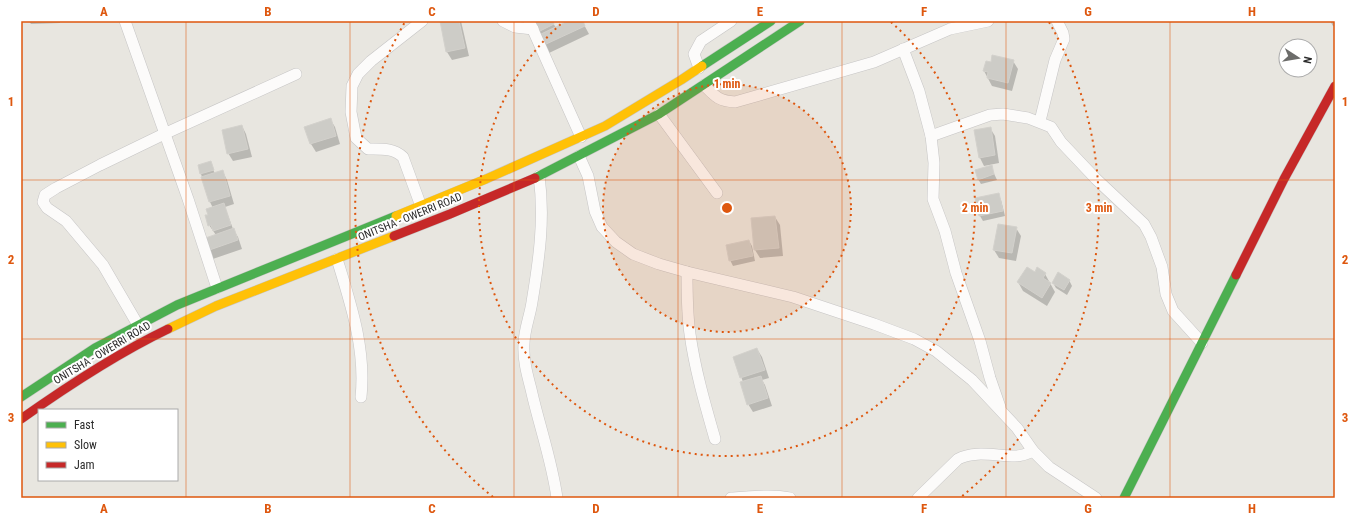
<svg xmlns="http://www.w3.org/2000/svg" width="1356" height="519" font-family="'Roboto Condensed',sans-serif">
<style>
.shadow{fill:#0003}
.building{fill:#cdccc7;stroke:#d3d1cc}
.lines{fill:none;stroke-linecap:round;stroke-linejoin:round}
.street-casing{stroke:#c6c5c5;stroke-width:12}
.fast-casing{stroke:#c6c5c5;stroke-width:10}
.slow-casing{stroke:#c6c5c5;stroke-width:10}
.jam-casing{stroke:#c6c5c5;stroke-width:10}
.street{stroke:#fcfbfa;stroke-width:11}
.fast{stroke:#4caf50;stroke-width:9}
.slow{stroke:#ffc107;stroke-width:9}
.jam{stroke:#c62828;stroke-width:9}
.grid{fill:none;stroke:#de570e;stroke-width:1;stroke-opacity:0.55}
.ring{fill:none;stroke:#de570e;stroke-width:2;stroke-dasharray:2 4}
.labels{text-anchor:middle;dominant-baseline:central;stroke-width:4;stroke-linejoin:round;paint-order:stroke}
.street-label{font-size:11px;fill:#2a2a2a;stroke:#fff}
.centre{fill:#de570e;stroke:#fff;stroke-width:2}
.ring-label{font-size:12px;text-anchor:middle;font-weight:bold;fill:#de570e;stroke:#fff;stroke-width:4;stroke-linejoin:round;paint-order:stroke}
.neatline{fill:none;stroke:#de570e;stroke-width:1.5}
.grid-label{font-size:13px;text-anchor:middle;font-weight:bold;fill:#de570e}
</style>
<rect width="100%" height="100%" fill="#e8e6e0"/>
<g class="shadow">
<path d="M29 21H60V23L31 24Z"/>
<path d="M441 21H461L469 56 452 60 447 52Z"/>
<path d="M535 21H552L556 28 570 21H582L589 34 549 53Z"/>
<path d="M1330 21H1335V27L1333 26Z"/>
<path d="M1013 61 1018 69 1012 91 992 86 984 71Z"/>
<path d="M330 119 335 127 340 144 316 152 311 144 306 128Z"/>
<path d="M242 126 246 134 252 157 233 161 228 153Z"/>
<path d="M990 128 995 136 999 163 984 166 980 158 975 131Z"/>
<path d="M210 162 215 174 223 172 227 180 234 204 225 207 233 229 238 237 242 249 207 261 202 253 216 235 209 225V215L213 208 210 202 201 174Z"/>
<path d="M991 167 997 180 981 184 978 179Z"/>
<path d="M998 194 1001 200 1005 216 983 221 980 216 976 199Z"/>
<path d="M775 217 780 225 783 256 760 258 755 250 752 219Z"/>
<path d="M1016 228 1021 236 1016 261 999 258 994 250Z"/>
<path d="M749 241 752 246 755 261 733 266 730 260Z"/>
<path d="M1045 274 1055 292 1047 306 1023 291 1018 282Z"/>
<path d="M1069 280 1072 286 1067 295 1056 288 1053 283Z"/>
<path d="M757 349 762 357 769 378 762 380 765 385 772 406 753 412 748 404 743 382 734 357Z"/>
</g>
<g class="building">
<path d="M440 21H459L465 48 446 52Z"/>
<path d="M539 21H553L554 24 538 32 534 23Z"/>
<path d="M568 21H583L585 26 544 45 539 35Z"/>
<path d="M992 55 1014 60 1008 83 987 78 988 72 983 71 986 61 991 62Z"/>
<path d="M331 118 336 136 310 144 304 127Z"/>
<path d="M242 125 248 149 227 154 222 130Z"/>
<path d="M991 127 995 155 979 158 974 130Z"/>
<path d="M211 161 214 170 200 174 198 165Z"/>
<path d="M992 165 994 174 978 180 975 170Z"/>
<path d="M223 170 230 196 209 202 201 177Z"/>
<path d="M999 193 1003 211 979 216 975 198Z"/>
<path d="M224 203 231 225 213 231 211 225 208 226 205 215H208L206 209Z"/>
<path d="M775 216 779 248 754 250 751 218Z"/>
<path d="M998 224 1017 227 1012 253 993 250Z"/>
<path d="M234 228 238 240 201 253 197 241Z"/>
<path d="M749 240 753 256 729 261 726 245Z"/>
<path d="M1027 267 1035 272 1037 267 1046 273 1043 278 1051 283 1042 298 1017 282Z"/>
<path d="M1058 272 1070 280 1064 290 1052 283Z"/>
<path d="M757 348 765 370 740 378 733 357Z"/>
<path d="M761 376 768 398 747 405 740 382Z"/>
</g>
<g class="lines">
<g class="street-casing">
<g id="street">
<path d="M125 21 188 199 217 288"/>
<path d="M422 21 371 61 358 74 352 86 351 112 356 138 368 149C382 149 393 148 403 157L422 209"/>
<path d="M503 21 515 27 533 29"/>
<path d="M529 21 581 137"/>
<path d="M903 49 919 91 931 136 934 163 933 199 945 231 956 273 980 341 990 378 1000 407"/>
<path d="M699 68 694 54 701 41 731 21"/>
<path d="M704 85C715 96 718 101 735 102L874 62 950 29 988 21"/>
<path d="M659 114 717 193"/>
<path d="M1040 121 1055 60 1064 39 1063 33 1057 21"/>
<path d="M931 136 990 115 1003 114 1028 118 1051 127 1061 142 1096 179 1144 224 1151 237 1162 267 1166 294 1173 311 1202 343"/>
<path d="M579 156 588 176 595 211 602 227 616 242 633 254 659 264 687 272 793 297 874 324 914 339 936 351 972 380 1017 428 1033 451 1049 467 1096 498"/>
<path d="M539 176C545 218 539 260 532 302 530 316 524 330 524 344 523 359 527 374 531 389 539 425 552 461 557 498"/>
<path d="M337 259C351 305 366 349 361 397"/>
<path d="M687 272C687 293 687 314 690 334 695 370 705 404 715 439"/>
<path d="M138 325 103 265 66 221 47 208 43 202 45 195 56 188 100 165 164 134 296 74"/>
<path d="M731 498C750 497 771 494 790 498"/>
<path d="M918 498 958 459C975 450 996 456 1015 456 1021 456 1027 454 1033 451"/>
</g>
</g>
<g class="fast-casing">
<g id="fast">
<path d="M702 66 771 21"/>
<path d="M535 178 659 114 800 21"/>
<path d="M21 397 95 348 177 305 396 216"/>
<path d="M1124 498 1236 275"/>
</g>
</g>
<g class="slow-casing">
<g id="slow">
<path d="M396 216 486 179 605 126 681 80 702 66"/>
<path d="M168 329 216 306 394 236"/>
</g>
</g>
<g class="jam-casing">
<g id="jam">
<path d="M394 236 450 214 535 178"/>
<path d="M1236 275 1284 179 1335 86"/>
<path d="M21 419C69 385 116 354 168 329"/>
</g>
</g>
<use href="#street" class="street"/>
<use href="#fast" class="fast"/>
<use href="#slow" class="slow"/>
<use href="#jam" class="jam"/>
</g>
<path class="grid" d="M186 21V498M350 21V498M514 21V498M678 21V498M842 21V498M1006 21V498M1170 21V498M21 180H1335M21 339H1335"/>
<circle cx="727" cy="208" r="124" fill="#de570e" fill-opacity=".12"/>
<g class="ring">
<circle cx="727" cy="208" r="124"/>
<path d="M891 22A248 248 0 1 1 563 22"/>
<path d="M493 497A372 372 0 0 1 405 22M1049 22A372 372 0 0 1 961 497"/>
</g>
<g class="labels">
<g class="street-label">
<text transform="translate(410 217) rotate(-22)">ONITSHA - OWERRI ROAD</text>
<text transform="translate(102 353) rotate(-31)">ONITSHA - OWERRI ROAD</text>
</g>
</g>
<circle cx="727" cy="208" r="6" class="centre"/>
<g class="ring-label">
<text x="727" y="88">1 min</text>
<text x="975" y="212">2 min</text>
<text x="1099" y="212">3 min</text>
</g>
<rect width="1356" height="519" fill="none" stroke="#ffffff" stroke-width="44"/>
<rect x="38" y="409" width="140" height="72" fill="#ffffff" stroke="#aaaaaa"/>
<rect x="46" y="422" width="20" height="6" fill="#4caf50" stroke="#aaaaaa"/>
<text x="74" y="429" font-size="12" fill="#2a2a2a">Fast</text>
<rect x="46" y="442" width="20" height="6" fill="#ffc107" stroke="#aaaaaa"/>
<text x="74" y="449" font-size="12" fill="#2a2a2a">Slow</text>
<rect x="46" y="462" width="20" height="6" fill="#c62828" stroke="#aaaaaa"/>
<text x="74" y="469" font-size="12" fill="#2a2a2a">Jam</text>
<g transform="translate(1298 58) rotate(102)"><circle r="19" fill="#ffffff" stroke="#aaaaaa"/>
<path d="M0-3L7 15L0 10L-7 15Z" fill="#6c6c6a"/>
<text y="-6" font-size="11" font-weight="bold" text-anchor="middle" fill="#2a2a2a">N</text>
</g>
<rect x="22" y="22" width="1312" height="475" class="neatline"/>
<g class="grid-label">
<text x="104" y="16">A</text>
<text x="268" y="16">B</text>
<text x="432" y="16">C</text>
<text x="596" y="16">D</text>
<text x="760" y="16">E</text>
<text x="924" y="16">F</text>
<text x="1088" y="16">G</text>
<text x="1252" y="16">H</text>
<text x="11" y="106">1</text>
<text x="1345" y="106">1</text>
<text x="11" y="264">2</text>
<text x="1345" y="264">2</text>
<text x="11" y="422">3</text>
<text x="1345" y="422">3</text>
<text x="104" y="513">A</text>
<text x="268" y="513">B</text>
<text x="432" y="513">C</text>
<text x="596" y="513">D</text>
<text x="760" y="513">E</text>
<text x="924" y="513">F</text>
<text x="1088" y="513">G</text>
<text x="1252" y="513">H</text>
</g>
</svg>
